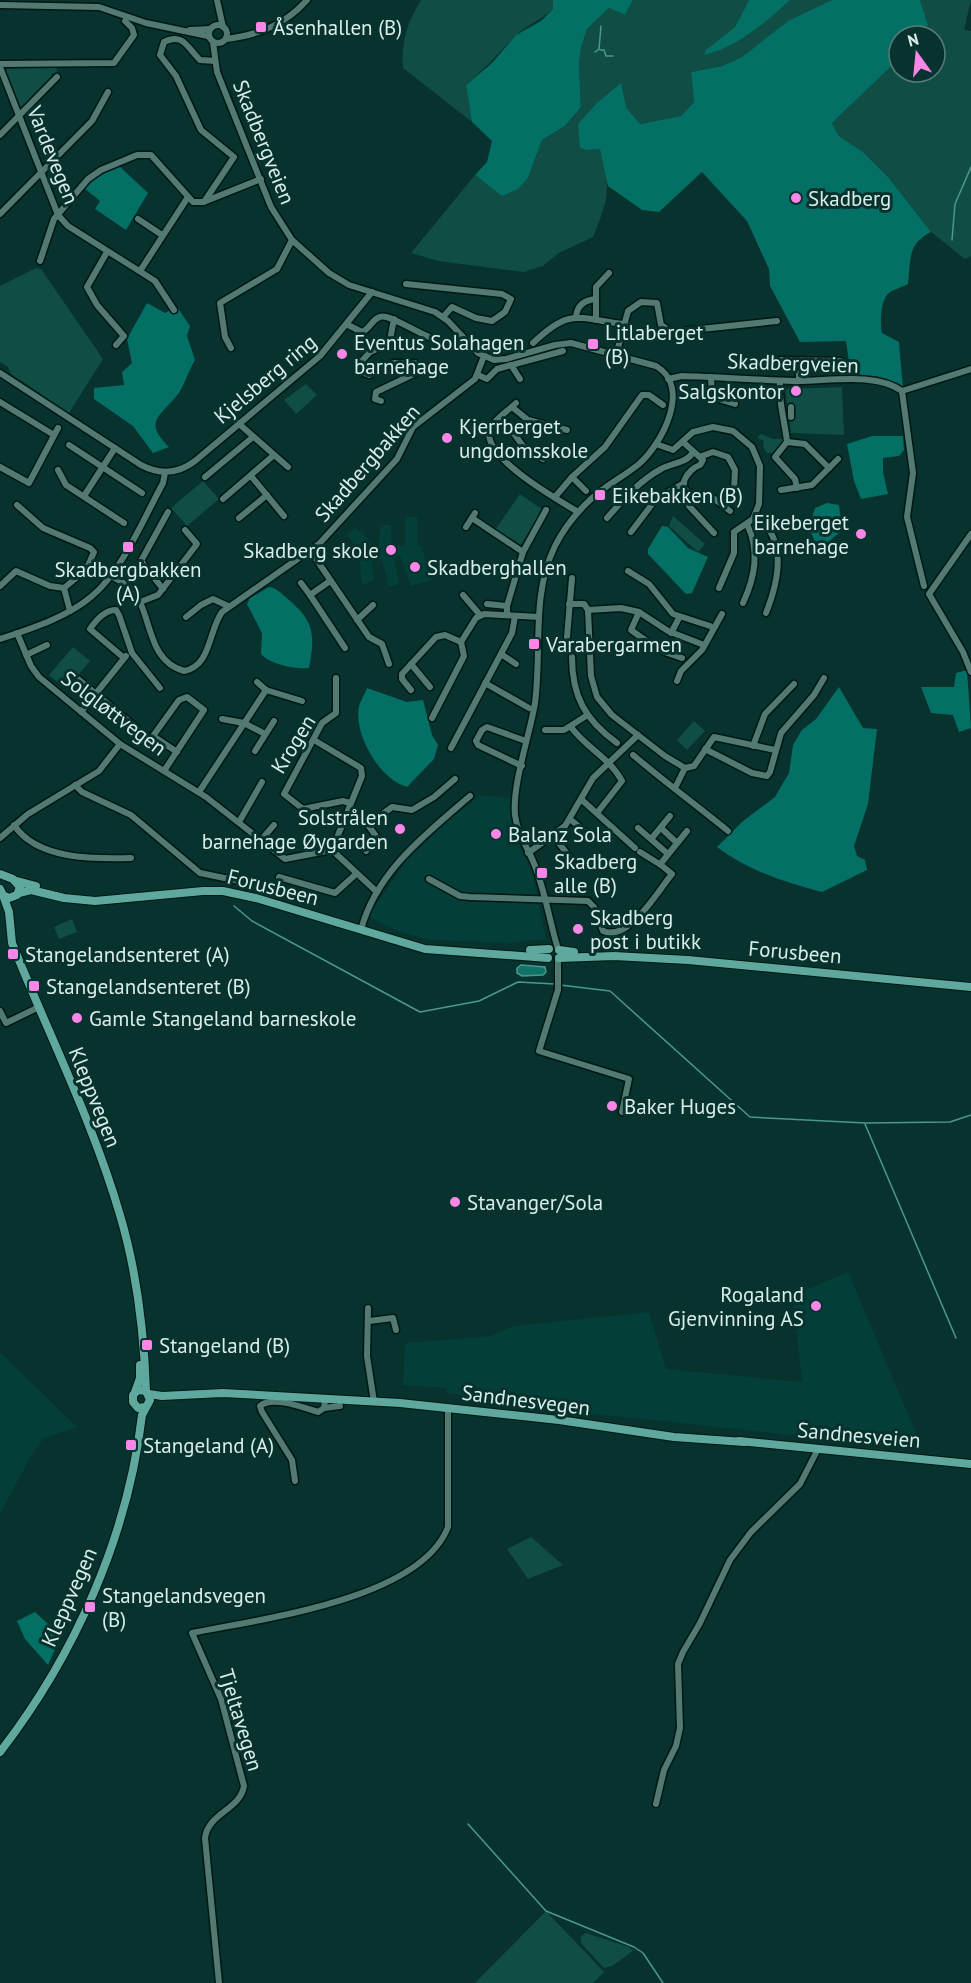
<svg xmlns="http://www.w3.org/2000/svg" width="971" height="1983" font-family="'PT Sans',sans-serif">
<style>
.built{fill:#043e38}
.green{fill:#0f4d45}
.forest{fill:#046f64}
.water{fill:#107368;stroke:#4c988f;stroke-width:1.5}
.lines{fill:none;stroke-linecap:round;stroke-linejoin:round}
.stream{stroke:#4c988f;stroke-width:1.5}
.minor-casing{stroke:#001814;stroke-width:9}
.major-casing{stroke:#001814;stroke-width:10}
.minor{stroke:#527a73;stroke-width:6}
.major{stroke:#5ea89d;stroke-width:8}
.poi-dot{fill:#f987e8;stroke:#07322d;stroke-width:2}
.labels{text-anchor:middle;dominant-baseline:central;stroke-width:6;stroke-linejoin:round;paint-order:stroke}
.poi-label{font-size:21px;fill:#d9eeea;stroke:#07322d;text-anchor:start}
.street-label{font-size:21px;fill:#d9eeea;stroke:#07322d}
</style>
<rect width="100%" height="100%" fill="#07322d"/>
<g class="built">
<path d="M405 517H417V545L421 546 432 580 411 586 400 556 394 558 399 584 389 587 382 560 372 562 374 580 362 585 360 561 362 554 347 535 355 528 359 532 361 531 373 545H379L380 525H391L392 545 405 546Z"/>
<path d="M480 795 511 798 513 833 532 871 546 939 509 943 430 940 397 931 368 916 407 860 441 827Z"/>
<path d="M848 1272 923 1449 463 1400 464 1395 446 1393V1388L403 1385 405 1343 490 1336 513 1326 649 1312 666 1369 802 1382 793 1295Z"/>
<path d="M0 1352 77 1427 44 1438 32 1454 0 1514Z"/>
</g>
<g class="green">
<path d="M421 0H553V9C541 20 525 26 514 37 498 54 483 70 466 85L472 122 403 68C401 41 407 23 421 0Z"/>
<path d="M633 0H749L735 27 704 53 747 36 790 0H832L764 40 742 57 722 66 691 72 694 102 681 116 640 124 626 107 593 150 600 148C613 184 607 204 593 237L559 253 543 266 524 272 438 261 411 253 475 175 502 195 528 178 542 140 565 126 581 107 579 65 581 48 587 29 609 8 625 15Z"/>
<path d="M920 0H971L964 30 971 31V256L965 259 931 232 889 178 863 152 839 136 832 123 899 59V72H935V36H922L928 25Z"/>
<path d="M42 66H56L57 72 51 74V81L23 108 18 106 5 69Z"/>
<path d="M36 268 41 269 103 359 69 413 11 374 8 367 0 362V286Z"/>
<path d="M306 384 317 395 296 414 284 400Z"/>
<path d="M842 387 844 435 791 433 785 389Z"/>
<path d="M761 434 773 439H784V441L775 453H767L763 447 764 441 757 438Z"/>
<path d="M203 481 219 499 187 526 171 508Z"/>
<path d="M520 494 543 510 520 546 495 530Z"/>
<path d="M673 516 705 544 698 552 669 526Z"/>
<path d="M73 647 90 661 66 689 49 675Z"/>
<path d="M694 721 705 731 687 750 677 740Z"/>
<path d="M72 919 77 932 59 939 54 927Z"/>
<path d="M531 1537 563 1565 528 1579 507 1549Z"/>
<path d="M546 1911 604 1972 593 1983H475Z"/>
<path d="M586 1933 629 1947 633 1951 612 1966 604 1968 581 1943V1936Z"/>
</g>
<g class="forest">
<path d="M553 0H633L625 15 609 8 587 29 581 48 579 65 581 107 565 126 542 140 528 178 518 189 502 196 475 175 487 162 492 141 472 122 466 85 492 63 516 35 541 21 553 9Z"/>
<path d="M749 0H790C765 23 738 47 704 55L706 50 735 27Z"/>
<path d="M832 0H920L928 25 922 36H899V59L832 123 839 136 863 152 889 178 931 232C907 244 911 260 908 284 903 287 895 289 890 292 880 300 880 322 882 333L899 342 903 389 845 379 850 369 846 341 800 342 770 286 769 269 747 221 702 172 659 212 642 210 608 186 600 149 587 150 580 148 578 124 597 103 621 83 626 107 640 124 681 116 694 102 691 72 722 66 742 57 788 21Z"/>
<path d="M118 165 148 193 126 230 95 209 100 201 84 188 97 174Z"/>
<path d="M147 303 165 313 177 307 190 326 187 336 195 360C188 371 184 388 175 398 157 418 145 423 169 447L153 453 133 426 94 399V388L124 385 122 372 132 363 127 339Z"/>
<path d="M872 436H903L904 450 899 456 883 458V472L888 494 861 499 854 481 847 444Z"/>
<path d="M827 503 839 505 842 530 825 545 815 542 809 527 815 508Z"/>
<path d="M662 526 668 527 688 548 708 557 692 593 686 594 648 554V549Z"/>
<path d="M269 587C277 588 282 594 289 600 315 622 315 636 309 668 297 670 269 664 261 654L262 633 247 604 250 598Z"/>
<path d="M967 670 971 728 959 732 953 715 931 713 921 687H954L956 673Z"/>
<path d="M839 687 863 728 877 729 868 804 854 846 857 856 865 860 867 870 822 892C784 882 749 871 717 847L743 821 775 797 789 773 793 745 802 730 816 719Z"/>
<path d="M367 688 407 702 423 700 432 735 438 745 434 759 407 787C380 780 353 734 359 706 361 700 365 694 367 688Z"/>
<path d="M35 1612 61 1636 48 1665 25 1639 17 1621Z"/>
</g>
<path class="water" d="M521 965 545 967 546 972 543 975 522 976 517 973V968Z"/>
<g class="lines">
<g class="stream">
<path d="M600 50H604L606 56H613"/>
<path d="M595 52 599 49 601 26"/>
<path d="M952 240 955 204 971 167"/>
<path d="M234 906 252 921 420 1012 479 1001 518 982 555 984"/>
<path d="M560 985 610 991 750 1117 865 1123 950 1122 971 1115"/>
<path d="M865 1124 956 1338"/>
<path d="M468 1824 546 1911 634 1947 643 1953 663 1983"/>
</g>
<g class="minor-casing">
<g id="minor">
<path d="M217 0 223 27"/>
<path d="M0 5 99 7 146 23 208 36"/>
<circle cx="218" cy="34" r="9"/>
<path d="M190 30 210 29"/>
<path d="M226 39C258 35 285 25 307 0"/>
<path d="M213 42 217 72 271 207 292 240 329 273 349 285 435 312 448 321 478 353 494 360 506 359 555 345 571 343 656 366C692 387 662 444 639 464 623 477 606 485 591 499 577 512 564 528 555 546 531 595 542 650 535 703 530 734 512 785 515 815 517 832 526 845 533 861 545 889 549 920 558 949"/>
<path d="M0 64 114 63 134 35 132 28 125 21"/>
<path d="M0 67 58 215 68 226 155 281 174 310"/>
<path d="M0 135 57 77"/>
<path d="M206 201 261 179"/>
<path d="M0 214 92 121 108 92"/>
<path d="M138 219 162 235"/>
<path d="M107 252 87 287 97 305 124 336 116 345"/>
<path d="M40 261 54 219 88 179 101 170 137 155H151L193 202H204L234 157 201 130 176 76 160 55 164 42C184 32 188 49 200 60L215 61"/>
<path d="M140 271 188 197"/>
<path d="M406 284 502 294 511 299 505 312 492 321 476 318 452 307 443 317"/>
<path d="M576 317C577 305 585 300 596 299"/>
<path d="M596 320V287L609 273"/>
<path d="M348 325 362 332C370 329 372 319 380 317 389 313 420 335 432 338"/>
<path d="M533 343C570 308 576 318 623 324"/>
<path d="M231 348 225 337 220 303 277 269 292 240"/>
<path d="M616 355 628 311 641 302 657 303 661 325 672 332 777 321"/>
<path d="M780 360 841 361"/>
<path d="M511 365 520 379"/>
<path d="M0 373 141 465C160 475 178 474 195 461L320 356 372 292"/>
<path d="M478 375 487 379 497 369 563 351"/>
<path d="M711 377 712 397 735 404"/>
<path d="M668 379 682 376C719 377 756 380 793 381 824 382 875 371 902 391L913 473 907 517 924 586"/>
<path d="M780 381C778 402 785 421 787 442"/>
<path d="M799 381V361"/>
<path d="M902 391 971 369"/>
<path d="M381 401 375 399 376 392 418 372 419 368 415 363H394L369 375 359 371 358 365 370 352 384 346 390 340 394 319"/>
<path d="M0 402 54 435"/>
<path d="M516 403C508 411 489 423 489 434 489 461 557 499 578 512"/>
<path d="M512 407 528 420 567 430"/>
<path d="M791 407V417"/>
<path d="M502 417 523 446 543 459"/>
<path d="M238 423 288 467"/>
<path d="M683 442 703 460 700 465C688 469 674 489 693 494 698 496 703 494 708 494L730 511"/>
<path d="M656 444 673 450 693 432 713 427 733 431 752 447 760 466 759 504 753 519 734 532V553L719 588"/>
<path d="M69 445 142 493"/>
<path d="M702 456 713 452 728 457 735 470 734 490"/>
<path d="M0 467 29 483 58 428"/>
<path d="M58 470 66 485 124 523"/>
<path d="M251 476 284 516"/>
<path d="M205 477 253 437"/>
<path d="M572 477 586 491"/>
<path d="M797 488 795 479 775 457 787 442 805 444 829 468"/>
<path d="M781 490 812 485 838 459"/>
<path d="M691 494 689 506 714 533"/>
<path d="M84 496 115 448"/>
<path d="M555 497 572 477 605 447 642 395H649L663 405"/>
<path d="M223 499 274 455"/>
<path d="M755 515C788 539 779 580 766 613"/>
<path d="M239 518 267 495"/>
<path d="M472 518 523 552"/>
<path d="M607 518C623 500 639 481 661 469 671 463 688 463 693 452"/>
<path d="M466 527 475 513"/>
<path d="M631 532 656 499 684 483"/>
<path d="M971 534 929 594 963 652 971 672"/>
<path d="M310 550 369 637 382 644 389 664"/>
<path d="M628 571 649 584 673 614 710 626"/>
<path d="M111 576C120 581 131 586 137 596 152 622 149 661 184 671 211 666 208 632 222 612L319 544 397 459 413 427 475 379 484 356"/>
<path d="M301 583 310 595 330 581"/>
<path d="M0 586 16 571 50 586 64 588 86 570 94 552 90 548 43 528 17 505"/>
<path d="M64 588 70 611"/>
<path d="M163 589 141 561 168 512"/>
<path d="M310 595 345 648"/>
<path d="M463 595 480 615"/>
<path d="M140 602 158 595 197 544 185 530"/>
<path d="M743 603C755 577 760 551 747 524"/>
<path d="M487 604 507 606"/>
<path d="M569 604H584L588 610 621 608 639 612 668 631 704 645"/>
<path d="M588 610 591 676 597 697 612 715 665 756 685 768"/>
<path d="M639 612 631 630 659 650 682 658"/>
<path d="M507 615V606L523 552 546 510"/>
<path d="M186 617 201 605 213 599 228 606"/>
<path d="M357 620 373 605"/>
<path d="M17 633 31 666 39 677 120 744 206 797 285 859 332 850 377 892"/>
<path d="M671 633 679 618"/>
<path d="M567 637 572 578"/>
<path d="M0 639C30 629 68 617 92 596 122 571 144 518 163 483L165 473"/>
<path d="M501 654 516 664"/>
<path d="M26 655 47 645"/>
<path d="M572 657C572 696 585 720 617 743"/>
<path d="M124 658 90 629C96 620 105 610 116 610L119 615 132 653 160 688"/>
<path d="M411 664 430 687"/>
<path d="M336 678V713L322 723 284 794 303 809 343 801 350 803"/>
<path d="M78 679 136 727"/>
<path d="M677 681 681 671 702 650 722 614"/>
<path d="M257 682 266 690 302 701"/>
<path d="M485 683 529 708"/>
<path d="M411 690 402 679V674L436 637 445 635 461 642 476 618 484 614 539 617"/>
<path d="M81 712 126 656"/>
<path d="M432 718 464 656 461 642"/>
<path d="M222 719 244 723 265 734"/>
<path d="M571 727C585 747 610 758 622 781L597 813"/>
<path d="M545 730H564L586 716"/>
<path d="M314 740 361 768 362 776 332 850"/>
<path d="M753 746 765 714 794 684"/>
<path d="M451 748 512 633 515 616"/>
<path d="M705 749 752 773 767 776 770 772 781 733 814 695 824 678"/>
<path d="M255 751 274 721"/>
<path d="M633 755C665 782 696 805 728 831"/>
<path d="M522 766 478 745 476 741 482 730 487 727 523 740"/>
<path d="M164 771 204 710 187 697 179 700 153 736 177 752"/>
<path d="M75 785 82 792 131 815 200 873 263 886"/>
<path d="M676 786 685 768 694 766 714 737 775 750"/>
<path d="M199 792 266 690"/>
<path d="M582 800 635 848"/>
<path d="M345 819 368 825 392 807 412 810 434 797 455 779"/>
<path d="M571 820 588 834"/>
<path d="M239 822 262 782"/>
<path d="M14 825C37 860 94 859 131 858"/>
<path d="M368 825 381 843"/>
<path d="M638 828 668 854"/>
<path d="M661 828 676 842"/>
<path d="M554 837 573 861"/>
<path d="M0 838 28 814 99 771 120 744"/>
<path d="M652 838 670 816"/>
<path d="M261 840 274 825"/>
<path d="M366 851 378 840"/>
<path d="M640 852 661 865"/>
<path d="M528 853 565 826 593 778 638 735"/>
<path d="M279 877 335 893 356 874"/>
<path d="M429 879 460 896 470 897 588 901 594 907 603 931C629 942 657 892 672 874L661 865 662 862 687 831"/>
<path d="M361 930C376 872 426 834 470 796"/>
<path d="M558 959V990L539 1051 629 1079 622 1112"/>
<path d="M0 1011 6 1023 39 1007"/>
<path d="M368 1308 367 1356 374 1402"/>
<path d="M369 1321 393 1318 396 1330"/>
<path d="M324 1408 340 1406"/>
<path d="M295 1481 292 1460 262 1412 260 1406C272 1395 305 1408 318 1412L324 1408 325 1400"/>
<path d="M656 1804 664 1770 676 1746 680 1728 678 1664 683 1652 700 1623 730 1560 751 1532 800 1484 818 1449"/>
<path d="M219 1983 205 1838C208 1813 240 1810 244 1786L221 1699 192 1633C259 1619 420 1600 448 1527V1409"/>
</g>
</g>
<g class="major-casing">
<g id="major">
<path d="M0 874 13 879 20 887 17 895 9 898 3 895 0 889"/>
<path d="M17 881 36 886"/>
<path d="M19 893 31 890 64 898 95 901 203 891H223L256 898 425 949 548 958"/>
<path d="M3 895 9 912 12 943C48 1033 93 1122 120 1215 137 1272 144 1331 146 1391"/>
<path d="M530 950 549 949"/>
<path d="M559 950 574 952"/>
<path d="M559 958 614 956 688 960 971 987"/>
<path d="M135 1392 140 1378V1365"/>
<path d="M149 1394 162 1396 223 1393 400 1403 559 1420 674 1437 744 1442"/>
<path d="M739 1441 971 1464"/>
<path d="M0 1752C75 1655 128 1536 142 1415L150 1400 146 1391 138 1390 133 1395V1402L138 1408 146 1407"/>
</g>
</g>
<use href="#minor" class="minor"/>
<use href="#major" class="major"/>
</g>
<g class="poi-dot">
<rect x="255" y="21" width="12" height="12" rx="3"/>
<circle cx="796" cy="198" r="6"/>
<rect x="587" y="338" width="12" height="12" rx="3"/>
<circle cx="342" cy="354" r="6"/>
<circle cx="796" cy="391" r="6"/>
<circle cx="447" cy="438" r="6"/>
<rect x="594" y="489" width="12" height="12" rx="3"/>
<circle cx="861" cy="534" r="6"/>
<rect x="122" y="541" width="12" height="12" rx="3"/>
<circle cx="391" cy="550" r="6"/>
<circle cx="415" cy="567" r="6"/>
<rect x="528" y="638" width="12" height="12" rx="3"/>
<circle cx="400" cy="829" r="6"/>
<circle cx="496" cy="834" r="6"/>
<rect x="536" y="867" width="12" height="12" rx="3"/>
<circle cx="578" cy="929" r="6"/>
<rect x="7" y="948" width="12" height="12" rx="3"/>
<rect x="28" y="980" width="12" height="12" rx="3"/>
<circle cx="77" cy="1018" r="6"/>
<circle cx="612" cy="1106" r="6"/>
<circle cx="455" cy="1202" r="6"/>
<circle cx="816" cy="1306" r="6"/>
<rect x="141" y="1339" width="12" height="12" rx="3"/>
<rect x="125" y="1439" width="12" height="12" rx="3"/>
<rect x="84" y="1601" width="12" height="12" rx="3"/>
</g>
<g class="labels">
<g class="poi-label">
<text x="273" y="27">Åsenhallen (B)</text>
<text x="808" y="198">Skadberg</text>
<text x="605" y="332">Litlaberget<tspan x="605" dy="24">(B)</tspan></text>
<text x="354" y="342">Eventus Solahagen<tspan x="354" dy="24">barnehage</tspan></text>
<text x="784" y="391" text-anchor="end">Salgskontor</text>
<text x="459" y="426">Kjerrberget<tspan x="459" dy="24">ungdomsskole</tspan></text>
<text x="612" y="495">Eikebakken (B)</text>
<text x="849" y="522" text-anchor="end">Eikeberget<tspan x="849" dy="24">barnehage</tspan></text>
<text x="379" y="550" text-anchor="end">Skadberg skole</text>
<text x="427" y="567">Skadberghallen</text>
<text x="128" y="569" text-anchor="middle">Skadbergbakken<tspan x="128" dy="24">(A)</tspan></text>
<text x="546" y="644">Varabergarmen</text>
<text x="388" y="817" text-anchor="end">Solstrålen<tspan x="388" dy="24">barnehage Øygarden</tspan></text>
<text x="508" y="834">Balanz Sola</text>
<text x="554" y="861">Skadberg<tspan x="554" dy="24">alle (B)</tspan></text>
<text x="590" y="917">Skadberg<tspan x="590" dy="24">post i butikk</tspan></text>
<text x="25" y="954">Stangelandsenteret (A)</text>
<text x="46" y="986">Stangelandsenteret (B)</text>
<text x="89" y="1018">Gamle Stangeland barneskole</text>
<text x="624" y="1106">Baker Huges</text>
<text x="467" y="1202">Stavanger/Sola</text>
<text x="804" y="1294" text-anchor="end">Rogaland<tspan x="804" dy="24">Gjenvinning AS</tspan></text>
<text x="159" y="1345">Stangeland (B)</text>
<text x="143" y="1445">Stangeland (A)</text>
<text x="102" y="1595">Stangelandsvegen<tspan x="102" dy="24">(B)</tspan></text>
</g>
<g class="street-label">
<text transform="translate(264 142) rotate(68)">Skadbergveien</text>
<text transform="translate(53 155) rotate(68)">Vardevegen</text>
<text transform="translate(793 363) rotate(2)">Skadbergveien</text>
<text transform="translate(265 379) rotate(-40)">Kjelsberg ring</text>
<text transform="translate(367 463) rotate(-49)">Skadbergbakken</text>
<text transform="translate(114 713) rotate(37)">Solgløttvegen</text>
<text transform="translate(293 744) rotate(-58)">Krogen</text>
<text transform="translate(273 887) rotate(14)">Forusbeen</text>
<text transform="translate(795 952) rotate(5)">Forusbeen</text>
<text transform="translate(95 1097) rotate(68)">Kleppvegen</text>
<text transform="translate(526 1400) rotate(7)">Sandnesvegen</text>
<text transform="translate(859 1435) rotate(5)">Sandnesveien</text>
<text transform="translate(69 1597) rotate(-66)">Kleppvegen</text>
<text transform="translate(241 1720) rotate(73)">Tjeltavegen</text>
</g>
</g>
<g transform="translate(917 54) rotate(345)"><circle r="28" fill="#07322d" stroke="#5b7d79" stroke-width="1.5"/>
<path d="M0-4.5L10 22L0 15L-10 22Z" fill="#f987e8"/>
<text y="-9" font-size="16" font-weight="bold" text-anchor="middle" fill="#d9eeea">N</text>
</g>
</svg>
